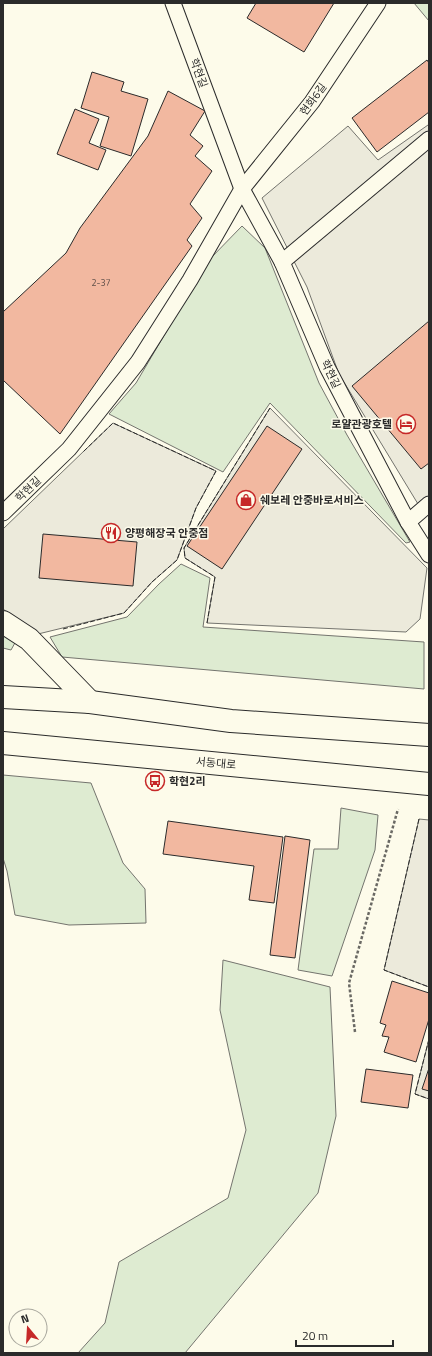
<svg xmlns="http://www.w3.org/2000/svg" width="432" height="1356" font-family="'Titillium Web','Noto Sans KR',sans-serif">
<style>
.green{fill:#deebd1;stroke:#74746e}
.parking{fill:#eceadb;stroke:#74746e}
.building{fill:#f2b8a0;stroke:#2b2b2b}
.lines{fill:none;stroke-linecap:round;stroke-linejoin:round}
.service-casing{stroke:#2b2b2b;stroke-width:17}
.minor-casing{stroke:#2b2b2b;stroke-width:24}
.primary-casing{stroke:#2b2b2b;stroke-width:24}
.path{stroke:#6a6964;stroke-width:2.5;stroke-dasharray:3 2;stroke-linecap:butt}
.service{stroke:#fdfbea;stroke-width:15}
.minor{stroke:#fdfbea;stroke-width:22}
.primary{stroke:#fdfbea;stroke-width:22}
.fence{stroke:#2b2b2b;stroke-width:1;stroke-dasharray:5 2;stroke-linecap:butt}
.labels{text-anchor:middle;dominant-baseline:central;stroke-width:3;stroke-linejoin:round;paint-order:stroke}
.number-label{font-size:9px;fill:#5d4e48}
.street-label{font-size:11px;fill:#2b2b2b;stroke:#fdfbea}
.poi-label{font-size:11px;font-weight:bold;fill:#2b2b2b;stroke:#fdfbea;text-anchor:start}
</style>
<rect width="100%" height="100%" fill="#fdfbea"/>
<g class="green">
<path d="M414 3H429V21Z"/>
<path d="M242 226 265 248 319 383 347 435 410 542 406 543 270 403 223 472 109 414 136 383 208 261Z"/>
<path d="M181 564 210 578 203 627 424 642V689L62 657 50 637 127 617 159 584Z"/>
<path d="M3 634 16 641 11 650 3 648Z"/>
<path d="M3 775 91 783 123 863 145 889 146 923 69 925 15 915 7 871 3 858Z"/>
<path d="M341 808 378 815 375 850 332 976 298 970 314 849H338Z"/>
<path d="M223 960 330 987 336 1116 318 1193 185 1353H78L105 1323 119 1262 228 1198 246 1130 220 1010Z"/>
</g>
<g class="parking">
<path d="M428 125 429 126V516L418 504 339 374 307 287 262 198 348 126 378 160Z"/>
<path d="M270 408 427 568 420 619 406 632 207 623 215 577 185 558 184 548Z"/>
<path d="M113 423 216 471 196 508 177 560 152 582 124 613 38 634 3 609V529Z"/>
<path d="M419 819 429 820V987L384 970Z"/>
<path d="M429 1039V1099L415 1094Z"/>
</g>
<g class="building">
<path d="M256 3H334L304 52 247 18Z"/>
<path d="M427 60 429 63V112L377 152 352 118Z"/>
<path d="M92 72 124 82 121 91 148 99 131 156 100 146 109 117 81 108Z"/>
<path d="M168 91 205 111 190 135 203 146 195 156 212 171 190 204 202 218 187 240 192 246 60 434 3 380V312L66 253 80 228 148 136Z"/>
<path d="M75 109 99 119 89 143 106 150 98 170 57 154Z"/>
<path d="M429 321V463L421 469 352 386Z"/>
<path d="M267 426 302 449 222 569 187 546Z"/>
<path d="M43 534 137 542 133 586 39 578Z"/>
<path d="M168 821 283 837 274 903 249 900 254 866 163 854Z"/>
<path d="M285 836 310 840 295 958 270 955Z"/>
<path d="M392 981 429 993V1019L416 1062 384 1052 389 1037 382 1036 386 1025 380 1023Z"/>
<path d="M429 1068V1091L422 1089Z"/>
<path d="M366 1069 413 1075 408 1108 361 1102Z"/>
</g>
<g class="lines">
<g class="service-casing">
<g id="service">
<path d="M173 3 242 189 282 262 327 367 408 522 429 555"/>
<path d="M282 262 429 139"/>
<path d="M3 513 69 449 138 362 190 280 242 189 312 102 378 3"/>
<path d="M408 522 429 504"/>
</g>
</g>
<g class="minor-casing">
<path id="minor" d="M3 622 29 639 90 702"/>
</g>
<g class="primary-casing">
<g id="primary">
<path d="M3 697 90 702 231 721 429 735"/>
<path d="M3 743 429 784"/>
</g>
</g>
<path class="path" d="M355 1032 349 983 398 809"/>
<use href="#service" class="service"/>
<use href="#minor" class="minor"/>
<use href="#primary" class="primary"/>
<g class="fence">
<path d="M207 623 215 577 185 558 184 548 270 408"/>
<path d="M63 629 124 613 152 582 177 560 196 508 216 471 113 423 83 452"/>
<path d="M419 819 384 970 429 987"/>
<path d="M429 1039 415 1094 429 1099"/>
</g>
</g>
<defs>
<g id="hotel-ring" transform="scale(1)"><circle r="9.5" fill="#fdfbea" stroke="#c62828" stroke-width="1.5"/><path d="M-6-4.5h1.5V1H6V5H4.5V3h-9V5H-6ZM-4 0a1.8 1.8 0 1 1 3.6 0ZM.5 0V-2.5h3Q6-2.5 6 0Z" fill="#c62828"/></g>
<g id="shop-ring" transform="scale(1)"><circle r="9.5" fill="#fdfbea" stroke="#c62828" stroke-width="1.5"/><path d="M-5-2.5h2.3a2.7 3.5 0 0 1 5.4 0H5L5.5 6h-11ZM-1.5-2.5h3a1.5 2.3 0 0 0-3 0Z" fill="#c62828"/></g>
<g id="restaurant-ring" transform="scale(1)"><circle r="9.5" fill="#fdfbea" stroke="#c62828" stroke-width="1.5"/><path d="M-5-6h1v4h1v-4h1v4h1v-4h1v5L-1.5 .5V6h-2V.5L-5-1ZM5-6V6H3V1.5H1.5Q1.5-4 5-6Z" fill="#c62828"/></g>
<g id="bus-ring" transform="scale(1)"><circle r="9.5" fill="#fdfbea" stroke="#c62828" stroke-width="1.5"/><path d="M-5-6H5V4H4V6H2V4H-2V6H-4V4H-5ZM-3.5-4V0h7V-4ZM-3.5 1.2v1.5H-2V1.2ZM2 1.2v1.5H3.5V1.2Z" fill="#c62828"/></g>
</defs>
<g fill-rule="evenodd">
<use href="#hotel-ring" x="406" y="424"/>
<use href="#shop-ring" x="246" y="500"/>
<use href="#restaurant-ring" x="111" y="533"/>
<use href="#bus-ring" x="155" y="781"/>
</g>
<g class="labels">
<g class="number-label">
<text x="101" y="282">2-37</text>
</g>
<g class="street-label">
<text transform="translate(199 73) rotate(70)">학현길</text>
<text transform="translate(313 99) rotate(-54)">현화6길</text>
<text transform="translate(331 374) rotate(64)">학현길</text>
<text transform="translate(28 489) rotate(-44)">학현길</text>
<text transform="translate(216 763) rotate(5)">서동대로</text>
</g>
<g class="poi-label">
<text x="392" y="424" text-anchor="end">로얄관광호텔</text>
<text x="260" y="500">쉐보레 안중바로서비스</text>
<text x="125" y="533">양평해장국 안중점</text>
<text x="169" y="781">학현2리</text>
</g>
</g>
<rect width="432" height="1356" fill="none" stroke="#2b2b2b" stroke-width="8"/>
<g transform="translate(28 1328) rotate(342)"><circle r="19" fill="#fdfbea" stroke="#a9a89e"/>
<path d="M0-3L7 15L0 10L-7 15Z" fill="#c62828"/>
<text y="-6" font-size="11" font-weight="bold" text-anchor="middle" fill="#2b2b2b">N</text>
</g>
<path d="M296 1340v6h97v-6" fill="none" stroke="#2b2b2b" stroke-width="2"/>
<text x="302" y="1340" font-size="12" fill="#2b2b2b" stroke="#fdfbea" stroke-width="3" paint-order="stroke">20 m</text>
</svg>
